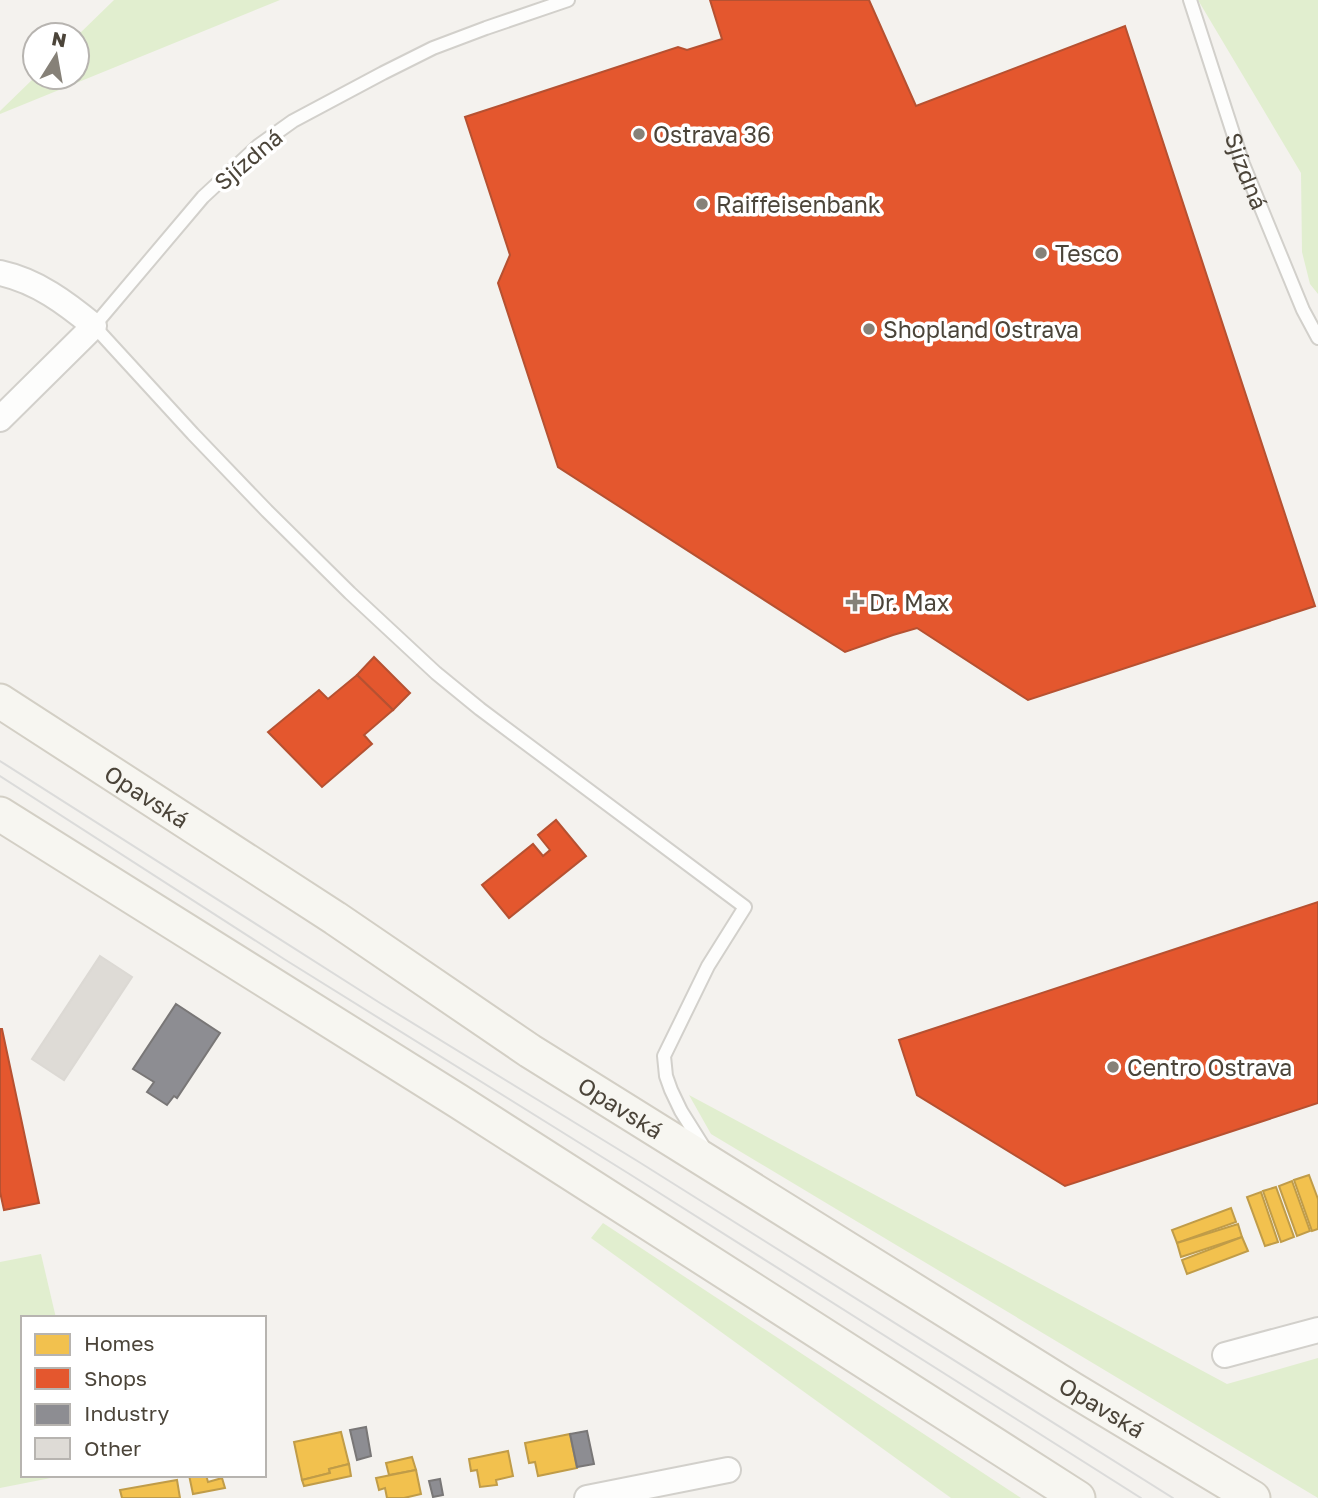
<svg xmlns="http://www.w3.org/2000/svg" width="1318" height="1498" font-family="'Golos Text',sans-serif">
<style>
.green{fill:#e1eecf}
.homes{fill:#f2c14e;stroke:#c09c48;stroke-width:2}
.shops{fill:#e4572e;stroke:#b65131;stroke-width:2}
.industry{fill:#8d8d92;stroke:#797777;stroke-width:2}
.building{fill:#dedbd6;stroke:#dcd9d4;stroke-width:2}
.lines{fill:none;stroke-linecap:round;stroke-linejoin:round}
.lane-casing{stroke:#d2d0cb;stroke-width:16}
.street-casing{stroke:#d2d0cb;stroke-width:28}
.secondary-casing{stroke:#d3cfc5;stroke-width:37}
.lane{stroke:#fdfdfc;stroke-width:12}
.street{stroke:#fdfdfc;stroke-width:24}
.secondary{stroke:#f7f6f1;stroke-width:33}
.tram{stroke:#dbdbda;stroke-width:2}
.poi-dot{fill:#868178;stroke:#fff;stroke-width:2.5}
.labels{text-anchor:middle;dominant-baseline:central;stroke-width:7;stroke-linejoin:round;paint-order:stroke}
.poi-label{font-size:23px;fill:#4b4439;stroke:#fff;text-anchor:start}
.street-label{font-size:23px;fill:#4b4439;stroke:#fff}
</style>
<rect width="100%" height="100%" fill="#f4f2ee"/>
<g class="green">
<path d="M114 0H280L0 114V111L35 77H77V36Z"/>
<path d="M1198 0H1318V294L1310 284 1302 252 1301 173Z"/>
<path d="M689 1095 1227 1384 1318 1358V1498L711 1134Z"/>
<path d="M603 1223 1021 1498H951L591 1238Z"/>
<path d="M41 1254 56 1318H23V1475H66L0 1488V1262Z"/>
</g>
<g class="homes">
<path d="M1309 1175 1318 1199V1229L1312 1231 1294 1180Z"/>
<path d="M1292 1181 1310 1231 1297 1236 1279 1186Z"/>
<path d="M1276 1187 1294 1237 1281 1242 1263 1191Z"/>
<path d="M1261 1192 1278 1242 1265 1246 1247 1197Z"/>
<path d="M1231 1208 1236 1222 1177 1243 1172 1230Z"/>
<path d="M1238 1224 1242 1237 1181 1257 1177 1243Z"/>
<path d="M1242 1237 1248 1251 1187 1274 1182 1260Z"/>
<path d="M341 1432 349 1464 329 1469 330 1473 302 1480 294 1442Z"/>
<path d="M570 1434 577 1468 538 1476 535 1462 529 1463 525 1443Z"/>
<path d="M508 1451 513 1476 496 1480 497 1485 480 1487 477 1470 471 1471 469 1459Z"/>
<path d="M412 1457 416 1470 389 1475 386 1463Z"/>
<path d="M349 1464 351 1476 304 1486 302 1480 330 1473 329 1469Z"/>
<path d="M416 1470 421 1494 404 1498H387L385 1488 379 1490 376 1478Z"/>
<path d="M189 1475H206L208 1482 222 1478 225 1488 193 1494Z"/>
<path d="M177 1480 180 1498H122L120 1490Z"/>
</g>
<g class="shops">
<path d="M710 0H869L916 106 1125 26 1315 606 1028 700 917 628 893 635 845 652 558 467 498 283 510 255 465 117 678 47 687 50 722 39Z"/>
<path d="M374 657 410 693 393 710 357 675Z"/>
<path d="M357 675 393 710 364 735 372 744 322 787 268 732 319 690 328 699Z"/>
<path d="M556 820 586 856 509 918 482 885 533 844 543 856 550 850 538 835Z"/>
<path d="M1318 902V1103L1065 1186 917 1095 899 1040Z"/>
<path d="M0 1029H2L39 1203 4 1210 0 1192Z"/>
</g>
<g class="industry">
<path d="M176 1004 220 1033 177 1098 174 1096 167 1105 147 1092 154 1082 133 1069Z"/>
<path d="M366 1427 371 1456 357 1460 350 1430Z"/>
<path d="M587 1431 594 1464 577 1467 570 1434Z"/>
<path d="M440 1479 443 1495 433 1497 429 1481Z"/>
</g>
<path class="building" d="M100 956 132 977 64 1080 32 1059Z"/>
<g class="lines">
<g class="lane-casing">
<g id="lane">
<path d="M568 0 486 28 433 48 383 73 293 121 258 146 203 197 94 326 193 434 267 511 350 593 436 673 480 709 745 907 708 966 664 1056 666 1076 671 1090 681 1111 703 1146"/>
<path id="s1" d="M1190 0 1243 164 1303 310 1318 338"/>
</g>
</g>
<g class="street-casing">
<g id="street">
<path d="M0 273C37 281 66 303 94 326L0 419"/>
<path d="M1225 1355 1318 1330"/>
<path d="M587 1498 728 1470"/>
</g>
</g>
<g class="secondary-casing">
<g id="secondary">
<path id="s2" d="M0 701 335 918 530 1051 1072 1389 1253 1498"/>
<path d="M0 814 458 1101 1078 1498"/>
</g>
</g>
<use href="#lane" class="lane"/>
<use href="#street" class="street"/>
<use href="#secondary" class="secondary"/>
<g class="tram">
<path d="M0 761 380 1003 639 1162 1173 1498"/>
<path d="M0 776 284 959 631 1175 1141 1498"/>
</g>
</g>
<g class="poi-dot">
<circle cx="639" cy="134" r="7"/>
<circle cx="702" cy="204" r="7"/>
<circle cx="1041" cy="253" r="7"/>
<circle cx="869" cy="329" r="7"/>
<path d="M851.5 591.5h7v7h7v7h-7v7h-7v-7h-7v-7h7z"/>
<circle cx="1113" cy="1067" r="7"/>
</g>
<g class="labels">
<g class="poi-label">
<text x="653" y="134">Ostrava 36</text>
<text x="716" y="204">Raiffeisenbank</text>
<text x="1055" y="253">Tesco</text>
<text x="883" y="329">Shopland Ostrava</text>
<text x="869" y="602">Dr. Max</text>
<text x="1127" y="1067">Centro Ostrava</text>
</g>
<g class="street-label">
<text transform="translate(248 159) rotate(-40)">Sjízdná</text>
<text stroke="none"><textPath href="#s1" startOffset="180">Sjízdná</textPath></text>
<text stroke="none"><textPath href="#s2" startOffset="175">Opavská</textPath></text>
<text stroke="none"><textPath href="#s2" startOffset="742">Opavská</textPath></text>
<text stroke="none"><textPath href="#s2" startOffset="1309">Opavská</textPath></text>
</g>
</g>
<rect x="21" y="1316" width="245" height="161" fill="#ffffff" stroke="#b7b4b0" stroke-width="2"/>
<rect x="35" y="1334" width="35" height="21" fill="#f2c14e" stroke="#b7b4b0" stroke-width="2"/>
<text x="84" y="1351" font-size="21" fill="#4b4439">Homes</text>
<rect x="35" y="1368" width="35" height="21" fill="#e4572e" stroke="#b7b4b0" stroke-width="2"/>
<text x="84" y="1386" font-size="21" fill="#4b4439">Shops</text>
<rect x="35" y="1404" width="35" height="21" fill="#8d8d92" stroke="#b7b4b0" stroke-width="2"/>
<text x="84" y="1421" font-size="21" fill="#4b4439">Industry</text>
<rect x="35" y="1438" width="35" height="21" fill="#dedbd6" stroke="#b7b4b0" stroke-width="2"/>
<text x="84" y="1456" font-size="21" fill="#4b4439">Other</text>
<g transform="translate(56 56) rotate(11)"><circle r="33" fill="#ffffff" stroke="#b7b4b0" stroke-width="2"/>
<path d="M0-5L12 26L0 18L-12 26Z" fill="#868178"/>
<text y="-10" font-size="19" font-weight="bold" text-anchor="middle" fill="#4b4439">N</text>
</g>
</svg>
